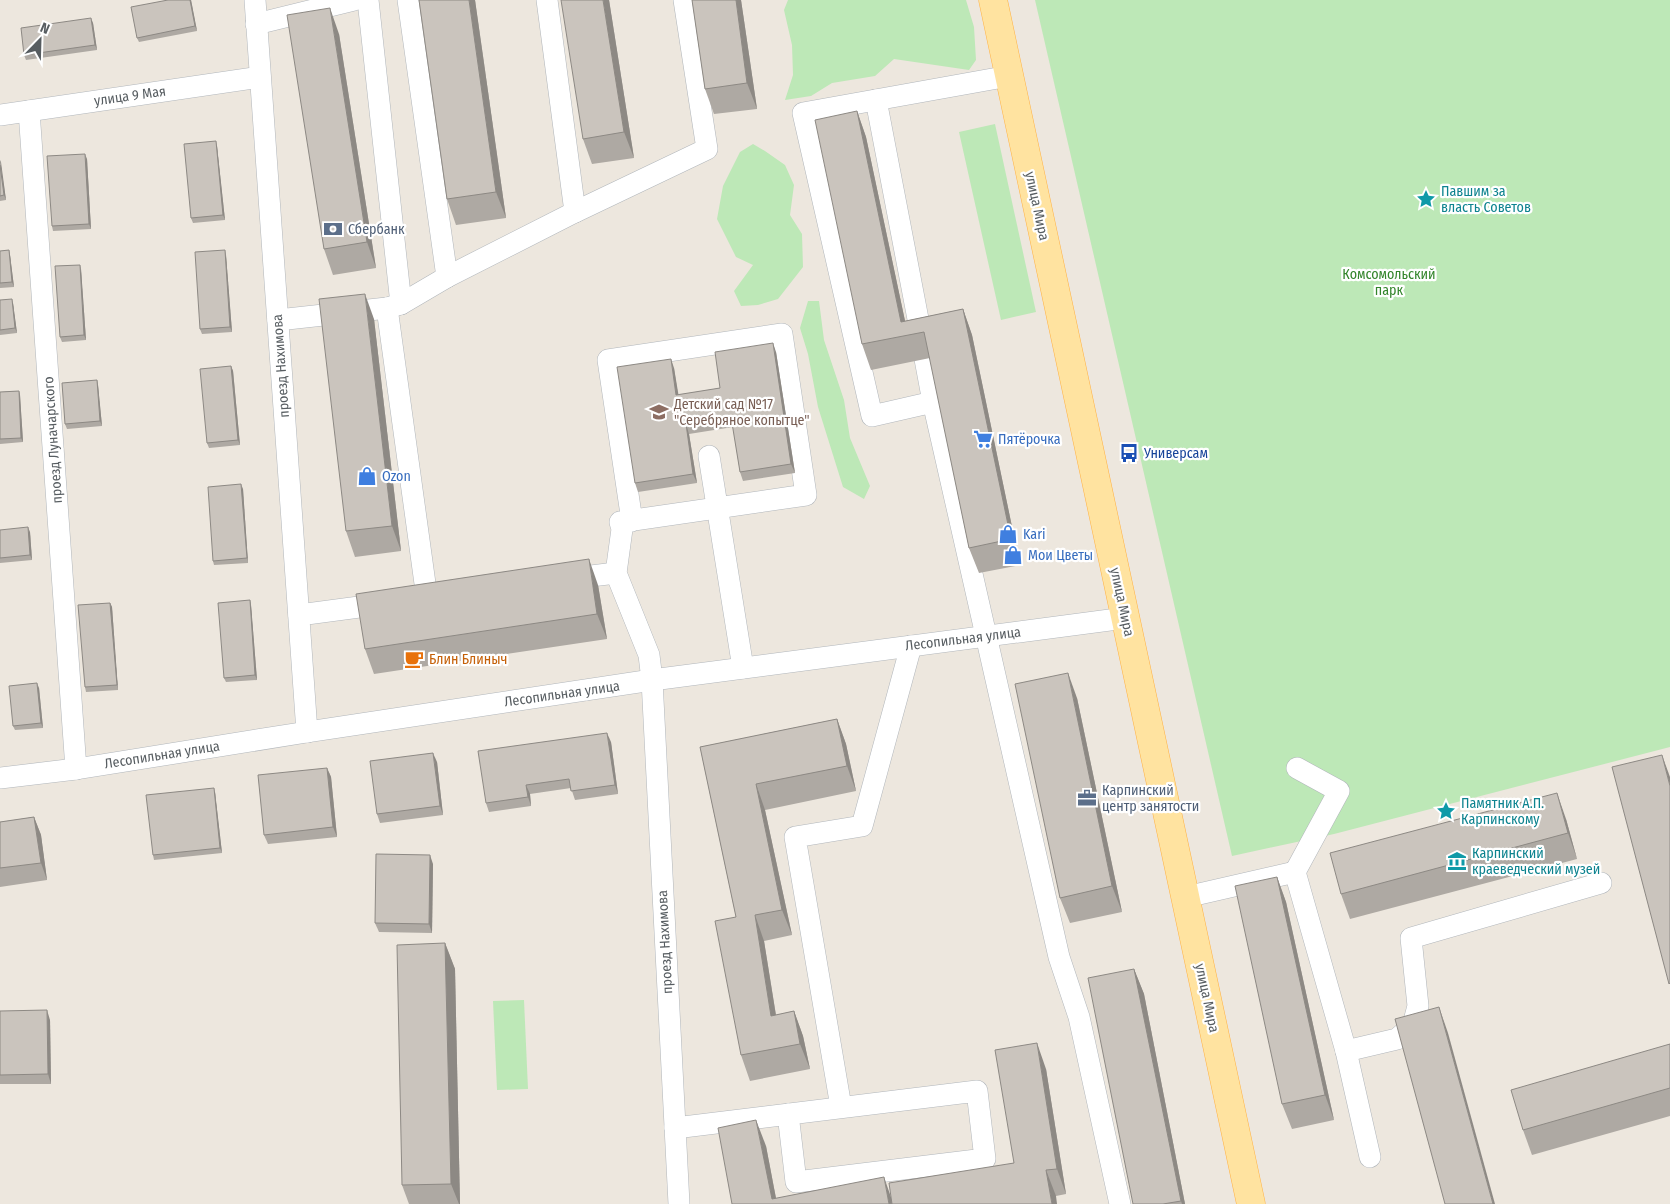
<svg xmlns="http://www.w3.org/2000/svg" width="1670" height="1204" font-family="'Fira Sans Condensed',sans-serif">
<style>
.green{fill:#bde8b7}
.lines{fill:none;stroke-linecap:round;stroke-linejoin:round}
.minor-casing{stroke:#b1b6bb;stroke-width:22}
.major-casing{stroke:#ffb144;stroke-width:29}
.minor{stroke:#fff;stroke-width:21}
.major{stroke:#ffe3a0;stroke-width:28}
.wall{fill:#aea9a3}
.shaded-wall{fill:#8d8984}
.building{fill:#cac4bd;stroke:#8d8984}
.labels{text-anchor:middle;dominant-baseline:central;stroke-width:4.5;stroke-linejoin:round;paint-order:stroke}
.street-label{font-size:14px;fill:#575d61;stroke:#fff}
.culture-label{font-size:14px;fill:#0d838f;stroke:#fff;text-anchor:start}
.service-label{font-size:14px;fill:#4e5e75;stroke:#fff;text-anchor:start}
.park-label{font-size:14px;fill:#33852b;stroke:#fff}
.education-label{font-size:14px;fill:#785e54;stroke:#fff;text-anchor:start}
.shop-label{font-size:14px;fill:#366cbe;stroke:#fff;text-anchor:start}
.transit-label{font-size:14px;fill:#164399;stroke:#fff;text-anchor:start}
.food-label{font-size:14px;fill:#c56008;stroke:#fff;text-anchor:start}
</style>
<rect width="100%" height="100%" fill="#ede7de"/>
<g class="green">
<path d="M788 0H966L974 27 976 60 969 70 894 59 875 76 832 83 811 96 785 100 793 75 792 45 784 10Z"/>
<path d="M1035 0H1670V747L1334 834 1232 856Z"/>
<path d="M995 124 1036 312 1001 320 959 132Z"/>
<path d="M753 144 765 151 785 165 794 185 790 215 802 234 803 267 778 299 758 305 741 306 734 291 753 265 736 257 717 219 723 186 740 152Z"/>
<path d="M808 301H819L824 340 844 400 850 438 870 486 864 499 843 487 818 407 808 354 800 328Z"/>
<path d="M524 1000 528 1089 497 1090 493 1001Z"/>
</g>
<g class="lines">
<g class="minor-casing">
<g id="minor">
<path d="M255 0 307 732"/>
<path d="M368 0 401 304"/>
<path d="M408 0 447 277"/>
<path d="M547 0 575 212"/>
<path d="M256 24 354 0"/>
<path d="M1009 76 803 113 872 416 933 402 1059 957 1079 1017 1120 1204"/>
<path d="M876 100 923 345"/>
<path d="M29 111 76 769"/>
<path d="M0 115 260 77"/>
<path d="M278 320 387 308 401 304 447 277 575 212 707 149 684 0"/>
<path d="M925 359 933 402"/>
<path d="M709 456 743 668"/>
<path d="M632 521 608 360 782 334 806 495 620 522 622 529 616 573 649 655 652 680 679 1204"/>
<path d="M566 579 616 573"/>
<path d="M299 615 427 598 387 308"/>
<path d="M1297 768 1339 791 1295 872 1346 1051 1370 1157"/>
<path d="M0 778 76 769 307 732 652 680 1125 618"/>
<path d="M1186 897 1295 872"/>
<path d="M1346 1051 1397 1039 1413 1025 1418 1006 1411 938 1601 883"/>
<path d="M841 1107 795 837 862 826 911 646"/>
<path d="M675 1128 977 1091 985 1159 796 1182 788 1114"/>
</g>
</g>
<g class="major-casing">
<path id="major" d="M993 0 1251 1204"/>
</g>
<use href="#minor" class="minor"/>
<use href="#major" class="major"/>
</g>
<g class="wall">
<path d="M168 0H191L197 31 139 42 137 38Z"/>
<path d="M475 0 506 218 456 225 447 199Z"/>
<path d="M609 0 634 158 592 164 583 139Z"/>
<path d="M692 0H741L757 109 714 114 705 89Z"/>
<path d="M93 23 97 50 26 60 24 55Z"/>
<path d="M339 34 376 268 333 275 324 249Z"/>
<path d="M857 111 866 137 905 321 963 309 972 335 1020 565 979 573 969 548 930 358 871 370 862 344Z"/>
<path d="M217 146 225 220 193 223 191 218Z"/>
<path d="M87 159 91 229 53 231 52 226Z"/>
<path d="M0 160 6 200 0 201Z"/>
<path d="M9 250 10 255 14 287 0 288V251Z"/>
<path d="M226 255 232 332 202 334 200 329Z"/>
<path d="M81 269 86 340 62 342 60 337Z"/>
<path d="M0 300 13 303 17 333 0 335Z"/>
<path d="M374 319 401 551 355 557 346 531Z"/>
<path d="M776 352 795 473 743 481 740 472 733 427 689 434 697 483 638 492 635 483 674 368 678 395 720 388Z"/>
<path d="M231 366 233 371 240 445 209 448 207 443Z"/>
<path d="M97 380 98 385 102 426 67 429 65 424Z"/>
<path d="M19 391 20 395 23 442 0 444V392Z"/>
<path d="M243 489 248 563 214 565 213 561Z"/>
<path d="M0 530 30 532 32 560 0 563Z"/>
<path d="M598 585 607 639 374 674 365 649Z"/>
<path d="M250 600 251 605 257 680 226 682 224 678Z"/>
<path d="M110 603 112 607 118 690 86 692 85 687Z"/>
<path d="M39 688 43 728 15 730 13 726Z"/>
<path d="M1077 698 1122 912 1070 923 1060 898Z"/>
<path d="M837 719 846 744 856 791 765 810 792 935 764 941 776 1015 794 1011 803 1036 810 1069 750 1081 741 1055 736 917 700 747Z"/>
<path d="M611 742 618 794 575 800 571 788 530 794 531 806 489 812 486 803Z"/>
<path d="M437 762 443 815 380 823 377 814Z"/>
<path d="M327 768 331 777 337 837 268 844 264 835Z"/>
<path d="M215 792 222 853 154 860 153 855Z"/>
<path d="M34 817 41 835 47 880 0 887V822Z"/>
<path d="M1566 819 1577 859 1350 919 1341 894Z"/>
<path d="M433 864 432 933 379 932 375 923Z"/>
<path d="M1277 877 1286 902 1334 1120 1292 1129 1282 1104Z"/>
<path d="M445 943 455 969 460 1204H409L402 1185Z"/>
<path d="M1134 969 1144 994 1185 1204H1133Z"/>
<path d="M0 1011 50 1020 51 1084H0Z"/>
<path d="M1670 1044V1116L1532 1155 1523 1130Z"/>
<path d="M1046 1069 1066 1194 1056 1196 732 1204 766 1146 776 1198 892 1199 1014 1163Z"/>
</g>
<g class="shaded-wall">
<path d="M190 0H191L197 31 195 26Z"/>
<path d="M469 0H475L506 218 496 192Z"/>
<path d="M603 0H609L634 158 624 132Z"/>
<path d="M736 0H741L757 109 747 83Z"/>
<path d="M330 8 339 34 376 268 367 242Z"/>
<path d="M91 18 93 23 97 50 95 45Z"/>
<path d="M857 111 866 137 908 335 901 322Z"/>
<path d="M216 141 217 146 225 220 223 215Z"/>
<path d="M85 154 87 159 91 229 89 224Z"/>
<path d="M0 160 1 162 6 200 4 195Z"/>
<path d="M9 250 10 255 14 287 12 282Z"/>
<path d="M225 250 226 255 232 332 230 327Z"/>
<path d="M80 265 81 269 86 340 84 335Z"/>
<path d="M365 294 374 319 401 551 392 526Z"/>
<path d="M12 299 13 303 17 333 15 328Z"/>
<path d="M963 309 972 335 1020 565 1011 539Z"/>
<path d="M773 343 776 352 795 473 791 464Z"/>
<path d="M671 359 674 368 680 404 676 395Z"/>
<path d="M231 366 233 371 240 445 238 440Z"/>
<path d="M97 380 98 385 102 426 100 421Z"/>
<path d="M19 391 20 395 23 442 21 438Z"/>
<path d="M686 424 689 434 697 483 693 474Z"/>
<path d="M241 484 243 489 248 563 247 558Z"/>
<path d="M28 527 30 532 32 560 30 555Z"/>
<path d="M589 559 598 585 607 639 597 614Z"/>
<path d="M250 600 251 605 257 680 255 675Z"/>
<path d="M110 603 112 607 118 690 117 685Z"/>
<path d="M1068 673 1077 698 1122 912 1112 886Z"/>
<path d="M37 683 39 688 43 728 41 723Z"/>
<path d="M837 719 846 744 856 791 847 766Z"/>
<path d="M607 733 611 742 618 794 615 785Z"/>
<path d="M433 753 437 762 443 815 440 806Z"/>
<path d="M1662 755 1670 777V786Z"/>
<path d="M327 768 331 777 337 837 333 827Z"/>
<path d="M756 784 765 810 792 935 782 910Z"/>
<path d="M526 785 530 794 531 806 528 797Z"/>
<path d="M214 788 215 792 222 853 220 848Z"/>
<path d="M1557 793 1566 819 1577 859 1568 833Z"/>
<path d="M34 817 41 835 47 880 41 863Z"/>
<path d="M430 855 433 864 432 933 429 924Z"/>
<path d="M1277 877 1286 902 1334 1120 1325 1095Z"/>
<path d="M755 915 764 941 780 1041 771 1016Z"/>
<path d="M445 943 455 969 460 1204H459L451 1184Z"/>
<path d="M1134 969 1144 994 1185 1204H1182L1181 1201Z"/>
<path d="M1439 1007 1448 1033 1495 1204H1493Z"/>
<path d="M47 1010 50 1020 51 1084 48 1074Z"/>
<path d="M794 1011 803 1036 810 1069 800 1044Z"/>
<path d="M1037 1043 1046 1069 1066 1194 1057 1169Z"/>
<path d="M756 1120 766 1146 777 1204 772 1199Z"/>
<path d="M1046 1170 1056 1196 1057 1204H1052Z"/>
<path d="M884 1177 893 1203V1204H889Z"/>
</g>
<g class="building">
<path d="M168 0H190L195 26 137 38 131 7Z"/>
<path d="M419 0H469L496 192 447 199Z"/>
<path d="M561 0H603L624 132 583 139Z"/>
<path d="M692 0H736L747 83 705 89Z"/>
<path d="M330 8 367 242 324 249 287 15Z"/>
<path d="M91 18 95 45 24 55 21 28Z"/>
<path d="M857 111 901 322 963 309 1011 539 969 548 924 332 862 344 815 120Z"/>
<path d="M216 141 223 215 191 218 184 144Z"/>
<path d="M85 154 89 224 52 226 47 156Z"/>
<path d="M0 165 4 195 0 196Z"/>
<path d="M9 250 12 282 0 283V251Z"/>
<path d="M225 250 230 327 200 329 195 252Z"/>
<path d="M80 265 84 335 60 337 55 266Z"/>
<path d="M365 294 392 526 346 531 319 299Z"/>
<path d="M12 299 15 328 0 330V300Z"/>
<path d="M773 343 791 464 740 472 731 417 686 424 693 474 635 483 617 367 671 359 676 395 720 388 715 352Z"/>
<path d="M231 366 238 440 207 443 200 369Z"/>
<path d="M97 380 100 421 65 424 62 383Z"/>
<path d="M19 391 21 438 0 439V392Z"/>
<path d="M241 484 247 558 213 561 208 487Z"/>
<path d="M28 527 30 555 0 558V530Z"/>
<path d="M589 559 597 614 365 649 356 594Z"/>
<path d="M250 600 255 675 224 678 218 603Z"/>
<path d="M110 603 117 685 85 687 78 605Z"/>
<path d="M1068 673 1112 886 1060 898 1015 684Z"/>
<path d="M37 683 41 723 13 726 9 686Z"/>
<path d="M837 719 847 766 756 784 782 910 755 915 771 1016 794 1011 800 1044 741 1055 715 921 736 917 700 747Z"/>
<path d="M607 733 615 785 571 791 569 779 526 785 528 797 486 803 478 751Z"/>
<path d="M433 753 440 806 377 814 370 761Z"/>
<path d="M1662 755 1670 786V983L1669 984 1612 767Z"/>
<path d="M327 768 333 827 264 835 258 775Z"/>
<path d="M214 788 220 848 153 855 146 795Z"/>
<path d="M1557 793 1568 833 1341 894 1330 853Z"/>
<path d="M34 817 41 863 0 868V822Z"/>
<path d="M376 854 430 855 429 924 375 923Z"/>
<path d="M1277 877 1325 1095 1282 1104 1235 886Z"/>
<path d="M445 943 451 1184 402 1185 397 945Z"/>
<path d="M1134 969 1181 1201 1163 1204H1133L1088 978Z"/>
<path d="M1439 1007 1493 1204H1445L1395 1019Z"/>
<path d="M47 1010 48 1074 0 1075V1011Z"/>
<path d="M1037 1043 1057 1169 1046 1170 1052 1204H892L889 1183 1014 1163 995 1050Z"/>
<path d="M1670 1044V1088L1523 1130 1511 1090Z"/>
<path d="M756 1120 772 1199 884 1177 889 1204H732L718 1128Z"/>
</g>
<defs>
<g id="sight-bare" transform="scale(1.5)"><path d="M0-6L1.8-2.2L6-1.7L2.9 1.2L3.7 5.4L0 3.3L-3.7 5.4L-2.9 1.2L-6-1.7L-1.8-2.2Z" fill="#0f9aa8" stroke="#fff" stroke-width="2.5" paint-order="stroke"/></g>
<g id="bank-bare" transform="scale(1.5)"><path d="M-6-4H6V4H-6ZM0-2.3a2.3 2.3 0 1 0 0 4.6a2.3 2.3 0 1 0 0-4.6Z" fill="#5c6f8a" stroke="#fff" stroke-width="2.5" paint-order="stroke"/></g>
<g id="school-bare" transform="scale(1.5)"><path d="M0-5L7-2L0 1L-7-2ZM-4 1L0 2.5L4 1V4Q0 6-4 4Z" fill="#8d6e63" stroke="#fff" stroke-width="2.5" paint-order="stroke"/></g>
<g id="supermarket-bare" transform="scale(1.5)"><path d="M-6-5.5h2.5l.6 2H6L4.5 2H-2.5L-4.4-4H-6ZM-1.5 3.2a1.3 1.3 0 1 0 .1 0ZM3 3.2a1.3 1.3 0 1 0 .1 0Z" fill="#3f7fe0" stroke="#fff" stroke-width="2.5" paint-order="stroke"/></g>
<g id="bus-bare" transform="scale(1.5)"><path d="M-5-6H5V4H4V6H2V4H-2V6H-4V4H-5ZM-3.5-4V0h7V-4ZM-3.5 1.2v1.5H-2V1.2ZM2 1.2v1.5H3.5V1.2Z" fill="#1a4fb4" stroke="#fff" stroke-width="2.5" paint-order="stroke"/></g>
<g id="shop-bare" transform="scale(1.5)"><path d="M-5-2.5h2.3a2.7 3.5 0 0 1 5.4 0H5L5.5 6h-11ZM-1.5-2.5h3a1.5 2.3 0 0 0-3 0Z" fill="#3f7fe0" stroke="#fff" stroke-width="2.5" paint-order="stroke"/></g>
<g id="cafe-bare" transform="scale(1.5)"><path d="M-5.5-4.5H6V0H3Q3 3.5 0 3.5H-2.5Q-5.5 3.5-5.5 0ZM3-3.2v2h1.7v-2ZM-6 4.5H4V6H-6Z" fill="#e8710a" stroke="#fff" stroke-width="2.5" paint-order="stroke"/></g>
<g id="office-bare" transform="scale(1.5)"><path d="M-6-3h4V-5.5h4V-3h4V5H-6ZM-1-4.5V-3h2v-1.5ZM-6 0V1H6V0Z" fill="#5c6f8a" stroke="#fff" stroke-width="2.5" paint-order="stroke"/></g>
<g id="museum-bare" transform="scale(1.5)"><path d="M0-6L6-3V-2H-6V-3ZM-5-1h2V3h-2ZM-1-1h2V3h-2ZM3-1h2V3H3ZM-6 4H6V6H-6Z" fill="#0f9aa8" stroke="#fff" stroke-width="2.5" paint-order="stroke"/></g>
</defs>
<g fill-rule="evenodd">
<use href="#sight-bare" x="1426" y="199"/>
<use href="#bank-bare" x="333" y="229"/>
<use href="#school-bare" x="659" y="412"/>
<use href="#supermarket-bare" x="983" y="439"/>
<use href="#bus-bare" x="1129" y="453"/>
<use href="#shop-bare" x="367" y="476"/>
<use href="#shop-bare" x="1008" y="534"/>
<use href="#shop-bare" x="1013" y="555"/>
<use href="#cafe-bare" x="414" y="659"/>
<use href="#office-bare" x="1087" y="798"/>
<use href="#sight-bare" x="1446" y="811"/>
<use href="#museum-bare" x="1457" y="861"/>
</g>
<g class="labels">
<g class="street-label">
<text transform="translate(130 96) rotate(-8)">улица 9 Мая</text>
<text transform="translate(1037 206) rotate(78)">улица Мира</text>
<text transform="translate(281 366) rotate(-94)">проезд Нахимова</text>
<text transform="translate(53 440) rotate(-94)">проезд Луначарского</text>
<text transform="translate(1122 602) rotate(78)">улица Мира</text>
<text transform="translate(963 639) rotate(-7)">Лесопильная улица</text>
<text transform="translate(562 694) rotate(-8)">Лесопильная улица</text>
<text transform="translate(162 755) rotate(-9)">Лесопильная улица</text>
<text transform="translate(665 942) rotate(-93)">проезд Нахимова</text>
<text transform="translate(1207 998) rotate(78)">улица Мира</text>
</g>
<g class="culture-label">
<text x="1441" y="191">Павшим за<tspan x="1441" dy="16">власть Советов</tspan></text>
<text x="1461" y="803">Памятник А.П.<tspan x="1461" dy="16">Карпинскому</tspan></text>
<text x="1472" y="853">Карпинский<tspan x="1472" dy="16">краеведческий музей</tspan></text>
</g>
<g class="service-label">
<text x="348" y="229">Сбербанк</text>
<text x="1102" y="790">Карпинский<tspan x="1102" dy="16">центр занятости</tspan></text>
</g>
<g class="park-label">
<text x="1389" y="274">Комсомольский<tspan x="1389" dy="16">парк</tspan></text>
</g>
<g class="education-label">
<text x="674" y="404">Детский сад №17<tspan x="674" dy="16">"Серебряное копытце"</tspan></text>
</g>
<g class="shop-label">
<text x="998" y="439">Пятёрочка</text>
<text x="382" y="476">Ozon</text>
<text x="1023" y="534">Kari</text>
<text x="1028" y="555">Мои Цветы</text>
</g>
<g class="transit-label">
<text x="1144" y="453">Универсам</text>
</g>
<g class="food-label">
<text x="429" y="659">Блин Блиныч</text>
</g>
</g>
<g transform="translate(40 40) rotate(23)" stroke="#ffffff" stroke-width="4" paint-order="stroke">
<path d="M0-4L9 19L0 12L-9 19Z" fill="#575d61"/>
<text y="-8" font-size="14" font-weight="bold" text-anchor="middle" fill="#575d61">N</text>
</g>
</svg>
